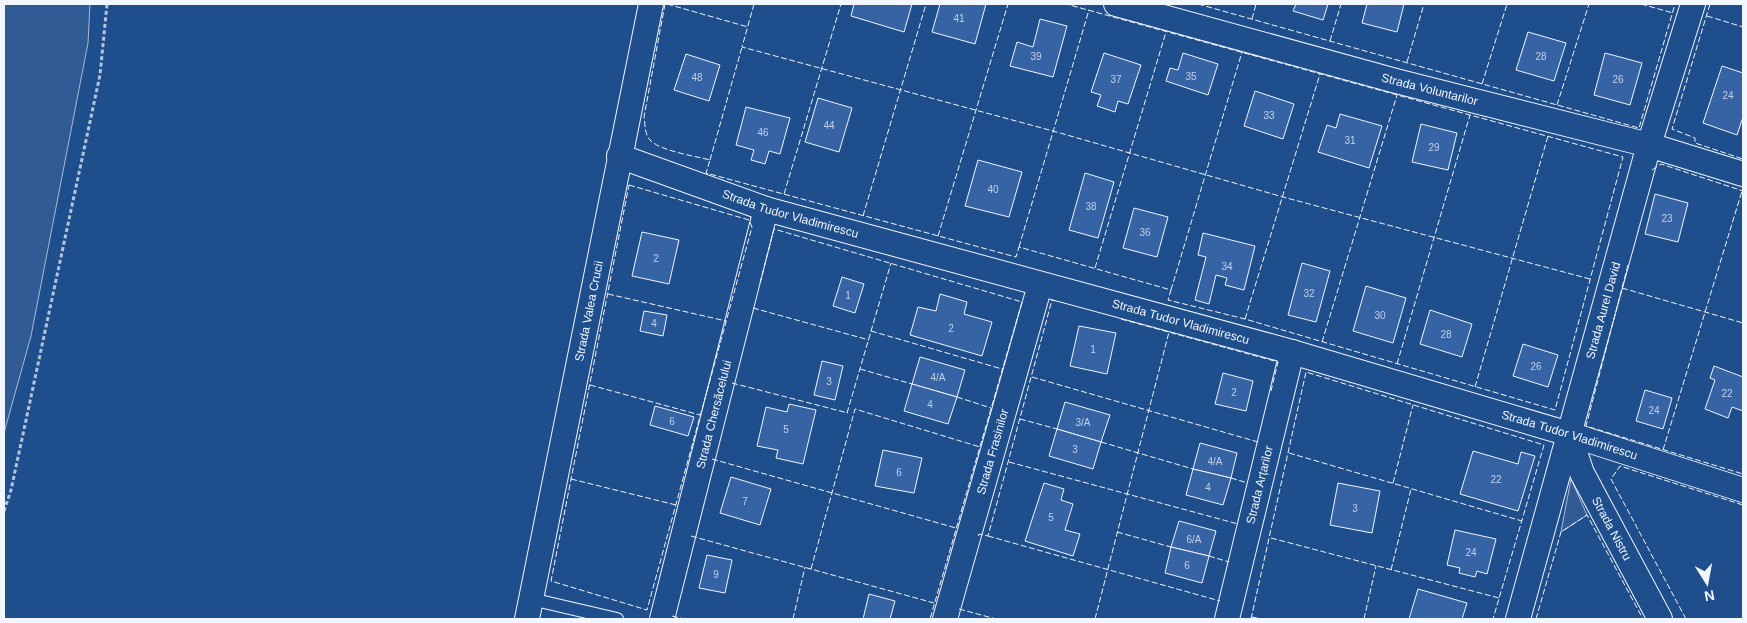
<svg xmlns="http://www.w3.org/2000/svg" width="1747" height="623" font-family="Helvetica,sans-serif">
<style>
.built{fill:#305b95;stroke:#a8bbd7}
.building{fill:#3563a3;stroke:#f2f6ff}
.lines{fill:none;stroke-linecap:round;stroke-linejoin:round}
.lane-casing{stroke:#f2f6ff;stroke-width:14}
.street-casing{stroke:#f2f6ff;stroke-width:26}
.path{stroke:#b3c4dc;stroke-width:3;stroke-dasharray:4 2.5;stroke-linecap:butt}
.lane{stroke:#1f4e8c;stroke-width:12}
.street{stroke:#1f4e8c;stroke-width:24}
.fence{stroke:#f2f6ff;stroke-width:1;stroke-dasharray:6 2.5;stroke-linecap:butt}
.labels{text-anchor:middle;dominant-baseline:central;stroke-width:4;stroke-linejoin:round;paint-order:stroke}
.number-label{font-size:10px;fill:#c3d1e8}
.street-label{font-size:12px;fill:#f2f6ff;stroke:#1f4e8c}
</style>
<rect width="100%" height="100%" fill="#1f4e8c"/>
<g class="built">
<path d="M4 4H90L88 43 31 336 4 433Z"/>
<path d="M1571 479 1587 515 1561 532Z"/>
</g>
<g class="building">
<path d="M854 4H912L904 32 851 16Z"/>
<path d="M940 4H986L975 44 932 32Z"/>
<path d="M1296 4H1328L1323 20 1293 11Z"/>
<path d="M1367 4H1404L1397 32 1362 23Z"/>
<path d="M1040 19 1067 26 1053 77 1010 66 1017 42 1033 47Z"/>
<path d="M1528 32 1566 43 1554 81 1516 70Z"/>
<path d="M1104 53 1141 65 1128 104 1118 101 1115 112 1097 106 1101 95 1091 92Z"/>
<path d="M1183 53 1218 64 1208 95 1166 81 1170 68 1178 70Z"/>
<path d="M1605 53 1642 63 1630 105 1594 95Z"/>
<path d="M686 54 720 65 709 101 674 90Z"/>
<path d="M1722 66 1743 73V117L1737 135 1703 123Z"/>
<path d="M1255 91 1294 104 1283 139 1244 126Z"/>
<path d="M818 98 852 108 839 152 805 142Z"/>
<path d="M746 107 790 118 780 154 769 151 765 164 751 160 754 150 736 145Z"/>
<path d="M1340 114 1382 126 1369 168 1318 152 1327 125 1336 128Z"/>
<path d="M1421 124 1457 133 1448 170 1412 162Z"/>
<path d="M978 160 1022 172 1009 217 965 206Z"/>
<path d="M1085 173 1114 182 1098 238 1069 230Z"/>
<path d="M1655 194 1688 203 1678 242 1645 234Z"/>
<path d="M1134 208 1168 217 1157 257 1123 248Z"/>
<path d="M642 232 679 240 669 284 632 276Z"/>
<path d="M1203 233 1255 246 1244 290 1225 285 1227 278 1216 275 1209 304 1195 300 1206 257 1198 255Z"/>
<path d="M1302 263 1330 271 1316 322 1288 315Z"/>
<path d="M842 277 864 284 855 313 833 306Z"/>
<path d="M1366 286 1406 298 1393 343 1353 331Z"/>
<path d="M940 294 967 302 964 314 992 322 982 356 910 335 918 307 936 311Z"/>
<path d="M1430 310 1472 324 1462 357 1420 344Z"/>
<path d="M644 311 667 315 663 336 640 331Z"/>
<path d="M1079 326 1116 333 1107 374 1070 366Z"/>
<path d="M1523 344 1558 355 1548 387 1513 376Z"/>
<path d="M920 357 965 370 957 397 912 384Z"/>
<path d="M822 361 843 366 835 400 814 395Z"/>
<path d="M1714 366 1743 377V411L1732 407 1728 418 1705 409 1715 380 1710 378Z"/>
<path d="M1223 373 1253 381 1246 411 1215 404Z"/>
<path d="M912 384 957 397 948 424 904 411Z"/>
<path d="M1645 390 1672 398 1663 429 1636 421Z"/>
<path d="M1065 402 1110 415 1101 442 1057 429Z"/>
<path d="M789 404 816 410 803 464 776 458 778 450 757 446 766 407 787 412Z"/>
<path d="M655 406 694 417 688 436 650 425Z"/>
<path d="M1057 429 1101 442 1093 469 1049 456Z"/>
<path d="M1200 443 1237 453 1231 478 1193 469Z"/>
<path d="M883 450 922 458 914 493 875 486Z"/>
<path d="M1473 451 1518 464 1521 452 1535 456 1518 511 1460 494Z"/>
<path d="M1193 469 1231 478 1223 505 1186 495Z"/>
<path d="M731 477 771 489 760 525 720 513Z"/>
<path d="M1044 483 1064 489 1061 500 1073 504 1065 530 1080 534 1073 556 1025 541Z"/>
<path d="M1338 483 1380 491 1372 533 1330 525Z"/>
<path d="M1179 521 1216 531 1209 556 1171 547Z"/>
<path d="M1455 530 1496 539 1487 574 1477 571 1475 577 1459 573 1460 568 1447 565Z"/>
<path d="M1171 547 1209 556 1202 583 1165 573Z"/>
<path d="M707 555 732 560 725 593 699 588Z"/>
<path d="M1418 589 1467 603 1462 619H1409Z"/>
<path d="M869 594 895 601 890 619H863Z"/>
</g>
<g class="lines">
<g class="lane-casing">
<path id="lane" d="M531 599 617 619"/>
</g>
<g class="street-casing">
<g id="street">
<path id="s1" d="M1116 4 1396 81 1649 145 1743 174"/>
<path id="s2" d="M619 156 766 209 1292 352 1569 434 1743 490"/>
<path id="s3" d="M1569 434 1582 473 1660 619"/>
<path id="s4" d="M527 619 651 4"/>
<path id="s5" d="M662 619 766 209"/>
<path id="s6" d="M945 619 1040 285"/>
<path id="s7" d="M1227 619 1292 352"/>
<path id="s8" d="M1518 619 1649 145 1693 4"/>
</g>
</g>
<path class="path" d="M4 511 11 490 100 75 107 4"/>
<use href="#lane" class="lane"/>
<use href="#street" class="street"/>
<g class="fence">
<path d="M665 4 644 117C645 124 645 135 650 140 660 151 695 156 710 160L706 173 1016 257 1019 247 1171 290 1168 300 1245 319 1555 410 1623 157 1066 4"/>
<path d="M667 4 748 27"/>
<path d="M754 4 742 47 1053 131 1283 197 1590 279"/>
<path d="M1198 4 1639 128 1675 4"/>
<path d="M1641 4 1673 13"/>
<path d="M1710 4 1672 129 1695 138V143L1743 159"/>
<path d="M1707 16 1743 27"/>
<path d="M1252 19 1256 4"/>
<path d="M1330 41 1341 4"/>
<path d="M1407 62 1424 4"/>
<path d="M1482 84 1507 4"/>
<path d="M1557 105 1589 4"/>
<path d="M710 160 742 47"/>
<path d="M1652 170 1661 164 1743 191"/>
<path d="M629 185 749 220 752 227 647 610 551 581Z"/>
<path d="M784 194 841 4"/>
<path d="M863 216 926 4"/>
<path d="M938 236 1008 4"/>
<path d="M1019 247 1089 10"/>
<path d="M1628 265 1586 426 1743 474"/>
<path d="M1095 268 1166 32"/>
<path d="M760 283 774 229 1022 302 930 619"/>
<path d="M1622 288 1743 323"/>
<path d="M1171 290 1242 52"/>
<path d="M608 294 726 321"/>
<path d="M753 308 869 340"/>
<path d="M1121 319 1278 362 1271 391"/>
<path d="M1245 319 1320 74"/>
<path d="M871 331 1002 369"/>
<path d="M1322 342 1397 95"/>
<path d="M1397 364 1470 115"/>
<path d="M860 369 912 384"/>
<path d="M1032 377 1258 442"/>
<path d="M732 383 848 413"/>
<path d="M590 385 700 415"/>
<path d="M1475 387 1548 136"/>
<path d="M957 397 991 408"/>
<path d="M847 413 891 263"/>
<path d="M1020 419 1057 429"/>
<path d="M1101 442 1193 469"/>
<path d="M1663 450 1742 191"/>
<path d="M1289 453 1522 521"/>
<path d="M712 459 956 528"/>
<path d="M1009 462 1238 524"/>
<path d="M1231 478 1248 483"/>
<path d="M571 479 676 505"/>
<path d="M1393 483 1413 405"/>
<path d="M1117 532 1171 547"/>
<path d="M691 536 934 603"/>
<path d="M978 536 979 534 988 536 1052 300 1055 301"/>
<path d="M988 536 1220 601"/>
<path d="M1271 538 1499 598"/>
<path d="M1209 556 1229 562"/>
<path d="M811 569 855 409 980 447"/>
<path d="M1391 570 1411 489"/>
<path d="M959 609 996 619"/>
<path d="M672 616 684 619"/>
<path d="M1252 617 1261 619"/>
<path d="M551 619H560"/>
<path d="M793 619 805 567"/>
<path d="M1095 619 1169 332"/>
<path d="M1251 619 1306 372 1544 445 1493 619"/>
<path d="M1364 619 1376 566"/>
<path d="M1536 619 1561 532 1587 515 1643 619"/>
<path d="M1686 619 1611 479 1620 466 1743 505"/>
</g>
</g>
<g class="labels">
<g class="number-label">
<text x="959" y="18">41</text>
<text x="1036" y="56">39</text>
<text x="1541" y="56">28</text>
<text x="1191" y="76">35</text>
<text x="697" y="77">48</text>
<text x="1116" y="79">37</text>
<text x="1618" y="79">26</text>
<text x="1728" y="95">24</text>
<text x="1269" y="115">33</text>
<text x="829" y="125">44</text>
<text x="763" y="132">46</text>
<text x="1350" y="140">31</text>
<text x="1434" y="147">29</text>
<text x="993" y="189">40</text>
<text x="1091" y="206">38</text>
<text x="1667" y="218">23</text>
<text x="1145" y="232">36</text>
<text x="656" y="258">2</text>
<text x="1227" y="266">34</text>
<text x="1309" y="293">32</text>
<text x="848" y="295">1</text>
<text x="1380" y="315">30</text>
<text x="654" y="323">4</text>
<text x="951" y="328">2</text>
<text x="1446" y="334">28</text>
<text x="1093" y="349">1</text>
<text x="1536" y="366">26</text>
<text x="938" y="377">4/A</text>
<text x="829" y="381">3</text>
<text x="1234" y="392">2</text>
<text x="1727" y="393">22</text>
<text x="930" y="404">4</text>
<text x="1654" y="410">24</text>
<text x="672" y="421">6</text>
<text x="1083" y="422">3/A</text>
<text x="786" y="429">5</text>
<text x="1075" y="449">3</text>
<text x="1215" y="461">4/A</text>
<text x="899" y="472">6</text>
<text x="1496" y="479">22</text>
<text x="1208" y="487">4</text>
<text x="745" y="501">7</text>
<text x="1355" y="508">3</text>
<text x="1051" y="517">5</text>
<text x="1194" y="539">6/A</text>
<text x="1471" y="552">24</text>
<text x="1187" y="565">6</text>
<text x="716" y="574">9</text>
</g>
<g class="street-label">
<text stroke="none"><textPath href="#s1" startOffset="325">Strada Voluntarilor</textPath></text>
<text stroke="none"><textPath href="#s2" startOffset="181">Strada Tudor Vladimirescu</textPath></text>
<text stroke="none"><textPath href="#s4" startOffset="314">Strada Valea Crucii</textPath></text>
<text stroke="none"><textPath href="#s8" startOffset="320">Strada Aurel David</textPath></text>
<text stroke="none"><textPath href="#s2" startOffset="586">Strada Tudor Vladimirescu</textPath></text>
<text stroke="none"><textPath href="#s5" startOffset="211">Strada Chersăcelului</textPath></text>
<text stroke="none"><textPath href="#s2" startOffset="991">Strada Tudor Vladimirescu</textPath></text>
<text stroke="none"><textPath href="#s6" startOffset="174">Strada Frasinilor</textPath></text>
<text stroke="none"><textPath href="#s7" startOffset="138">Strada Arțarilor</textPath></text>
<text stroke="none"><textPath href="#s3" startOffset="104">Strada Nistru</textPath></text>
</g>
</g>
<rect width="1747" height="623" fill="none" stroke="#f2f6ff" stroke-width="10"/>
<g transform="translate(1707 583) rotate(169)" stroke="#1f4e8c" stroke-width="4" paint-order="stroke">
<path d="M0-4L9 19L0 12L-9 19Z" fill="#f2f6ff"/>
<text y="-8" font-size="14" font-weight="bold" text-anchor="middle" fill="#f2f6ff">N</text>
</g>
</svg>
